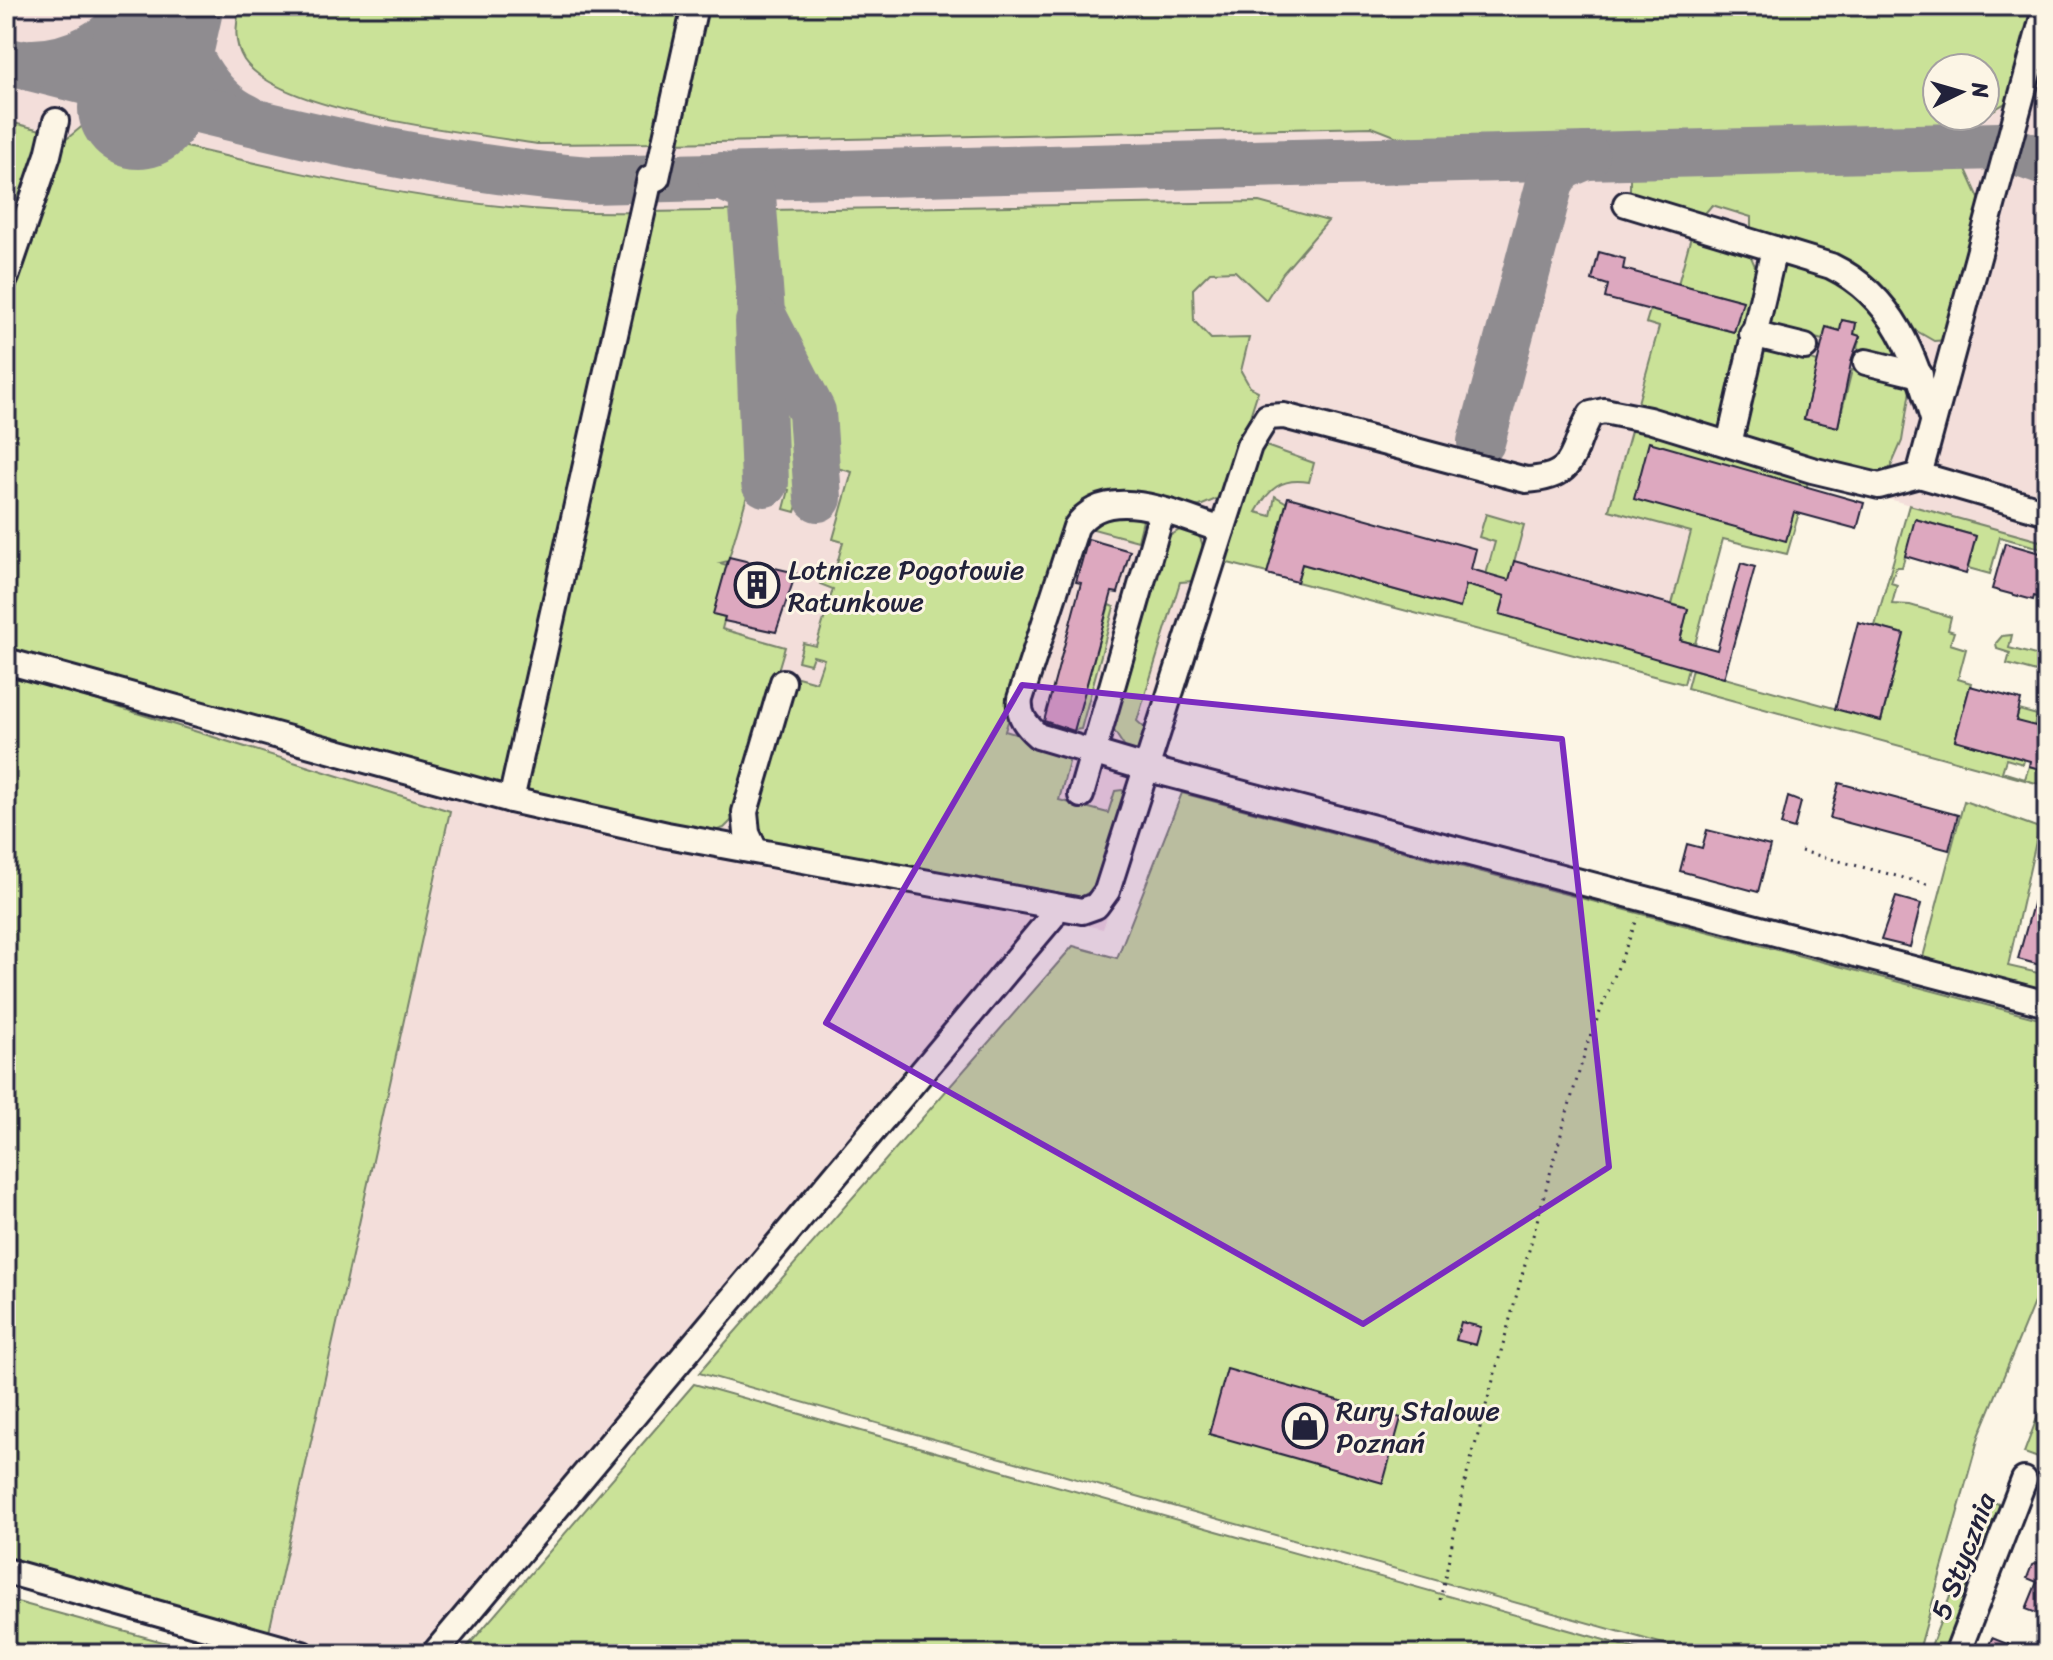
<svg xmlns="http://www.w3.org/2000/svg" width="2053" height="1660" font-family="Sriracha,sans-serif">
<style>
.built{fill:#f3deda;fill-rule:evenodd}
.green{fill:#cae298;stroke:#76826a;stroke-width:2}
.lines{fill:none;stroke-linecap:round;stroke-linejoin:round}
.taxiway{stroke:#8f8c90;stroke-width:48}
.runway{stroke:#8f8c90;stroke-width:122}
.building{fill:#dda8bf;stroke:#22223b;stroke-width:2}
.minor-casing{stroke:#22223b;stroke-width:30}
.path{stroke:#22223b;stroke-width:3;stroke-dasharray:2 6;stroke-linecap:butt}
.minor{stroke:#fcf5e5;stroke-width:24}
.marked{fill:#7b2cbf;fill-opacity:0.2;stroke:#7b2cbf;stroke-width:6;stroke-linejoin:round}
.labels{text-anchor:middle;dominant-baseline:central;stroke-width:6;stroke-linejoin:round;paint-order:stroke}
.poi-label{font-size:28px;fill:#22223b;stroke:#fcf5e5;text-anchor:start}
.street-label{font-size:28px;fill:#22223b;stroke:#fcf5e5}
</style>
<rect width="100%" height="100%" fill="#fcf5e5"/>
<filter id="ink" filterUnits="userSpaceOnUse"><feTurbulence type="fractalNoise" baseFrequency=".0125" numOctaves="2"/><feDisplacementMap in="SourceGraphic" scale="16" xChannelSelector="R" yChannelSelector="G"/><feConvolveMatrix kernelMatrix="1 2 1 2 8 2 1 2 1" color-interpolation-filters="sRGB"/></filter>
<g filter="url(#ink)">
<path class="built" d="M6 6H2047V545L1810 476 1787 554 1723 539 1684 684 1224 562 1103 929 1063 920 448 1654H259L6 1583ZM1937 68H1985V116H1937Z"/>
<g class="green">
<path d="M240 6H690L660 143 537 144C473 133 280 114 244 60 233 42 236 25 240 6Z"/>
<path d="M701 6H2037L2012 99 1985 115V68H1937V116H1982L1964 127 1405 140 1372 127 671 143Z"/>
<path d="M6 121 41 130 44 142 6 264Z"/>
<path d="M85 124C266 164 451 217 638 212L501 790 6 654V293L58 146Z"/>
<path d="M1965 167 1983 207 1947 340 1934 341 1915 330 1881 292 1751 234V217L1712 205 1701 218 1630 196V175Z"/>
<path d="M1259 202 1328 221 1283 273 1266 300 1235 271 1210 272 1193 289 1194 321 1211 339 1249 338 1241 371 1250 387 1258 391 1228 486 1221 497 1200 506 1071 522 1005 731 1072 751 1059 800 1108 813 1115 791 1122 790 1127 795 1097 888 1075 900 766 841 759 833 755 809 794 676 816 682 824 659 813 656 810 664 798 661 803 643 816 646 833 589 820 584 826 565 836 567 843 542 833 539 852 472 837 468 827 500 801 493 795 512 784 509 789 490 752 479 728 561 720 563 727 565 714 614 725 617 722 629 785 647 734 818 724 828 711 832 525 796 519 785 647 212Z"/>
<path d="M1692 233 1749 252 1757 271 1801 265 1855 289 1903 354 1899 359 1857 348 1860 336 1854 334 1856 323 1842 320 1840 331 1826 327 1823 340 1774 328 1765 315 1753 356 1769 350 1818 362 1804 419 1838 426 1852 370 1911 384 1902 441 1885 480 1636 410 1659 327 1646 323 1650 310 1734 332 1742 301 1678 284Z"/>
<path d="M1648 425 1810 475 1787 554 1723 539 1695 644 1680 640 1688 609 1672 604 1691 532 1609 510 1631 431Z"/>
<path d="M1263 445 1314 463 1309 482C1281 477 1269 489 1256 512L1271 516 1275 496 1287 503 1267 573 1224 562 1256 447Z"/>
<path d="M1909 505 2047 543V550L2000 537 1990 574 1968 568 1976 536 1916 519 1902 567H1896L1891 583 1897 585 1892 604 1910 605 1951 617 1948 630 1954 632 1950 644 1966 649 1958 679 1971 683 1955 740 2006 754 2019 710 2037 715 2023 764 2006 759 2002 772 2025 779 2029 766 2047 771V786L1687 688 1692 669 1881 721 1904 635 1875 626Z"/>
<path d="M1138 513 1143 520 1138 541 1082 526 1088 519Z"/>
<path d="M1486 514 1524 525 1500 614 1689 665 1684 684 1297 582 1302 564 1460 608 1466 585 1482 589 1495 542 1479 537Z"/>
<path d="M1183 528C1213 534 1202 561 1194 581L1180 582 1137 721 1146 729 1139 751H1127L1111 726 1163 540Z"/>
<path d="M1109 605 1114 607 1081 729 1074 730Z"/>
<path d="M2012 635 2009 648 2047 658V675L2007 664 2010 653 1997 649 1996 643 2002 636Z"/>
<path d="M6 672 450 811 269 1632 6 1562Z"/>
<path d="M1182 793 2047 1021V1271L1979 1436 1918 1654H1699L699 1373 1073 946 1117 958Z"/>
<path d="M1964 801 2039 828 2008 966 2047 975V996L1922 961Z"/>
<path d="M694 1384 1654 1654H461Z"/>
<path d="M2047 1391V1461L2024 1453Z"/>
<path d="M1987 1500 2002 1505 1945 1654H1928Z"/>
<path d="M6 1599 207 1654H6Z"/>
</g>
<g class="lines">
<g class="taxiway">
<path d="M171 6C180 47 206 100 247 118"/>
<path d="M14 63C200 109 400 166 590 180L1999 146 2047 163"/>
<path d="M30 63C75 64 113 38 142 6"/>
<path d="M721 176 745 187 752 195 761 313 812 412 818 498"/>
<path d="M759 322 765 483"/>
<path d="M1481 442 1550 183 1560 167 1586 156"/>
</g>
<path class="runway" d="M139 108 162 6"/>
</g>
<g class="building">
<path d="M1599 252 1625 259 1623 269 1743 301 1734 332 1605 298 1608 285 1592 280Z"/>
<path d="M1842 320 1856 323 1854 334 1860 336 1852 358 1838 427 1804 419 1826 327 1840 331Z"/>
<path d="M1649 442 1864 503 1857 529 1794 512 1786 541 1634 499Z"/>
<path d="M1288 497 1476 549 1471 569 1509 580 1514 561 1688 609 1680 640 1717 650 1741 563 1755 567 1724 678 1500 614 1505 596 1466 585 1460 608 1302 564 1297 582 1267 574Z"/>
<path d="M1915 519 1976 536 1966 574 1905 556Z"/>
<path d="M1088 539 1130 551 1118 593 1112 592 1074 731 1044 721 1081 583 1076 582Z"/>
<path d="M2005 543 2047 555V600L2034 596 2033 600 1992 589Z"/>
<path d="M729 557 796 573 776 632 724 621 725 617 713 614Z"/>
<path d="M1858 622 1904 634 1881 721 1835 709Z"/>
<path d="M1970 686 2021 700 2016 721 2047 729V771L2029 766 2030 761 1955 740Z"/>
<path d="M1839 783 1958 815 1949 850 1830 818Z"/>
<path d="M1788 797 1801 802 1794 829 1781 825Z"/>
<path d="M1707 830 1770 846 1758 892 1680 871 1687 844 1702 848Z"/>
<path d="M2042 871 2047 872V967L2018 959Z"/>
<path d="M1896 897 1921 904 1910 947 1881 940Z"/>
<path d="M1461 1322 1481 1327 1476 1345 1456 1340Z"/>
<path d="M1227 1369 1401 1418 1383 1483 1209 1434Z"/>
<path d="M2047 1559V1617L2026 1609 2037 1582 2027 1578 2032 1565Z"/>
<path d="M1992 1638 2030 1653 2029 1654H1985Z"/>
</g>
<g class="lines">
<g class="minor-casing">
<g id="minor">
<path d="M657 178 695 6"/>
<path d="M1626 204 1831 266C1895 297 1914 356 1933 419"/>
<path d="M6 277 48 155 56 121"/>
<path d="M1752 334 1805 347"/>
<path d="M1866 362 1920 375"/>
<path d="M1729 444 1774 249"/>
<path d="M1919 475 2046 6"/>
<path d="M1222 530C1180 517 1107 480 1076 527L1020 699C1018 716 1026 725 1038 736L1156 771 2047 1004"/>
<path d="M6 661 511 800 667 835 1082 911 1096 906 1107 891 1249 446 1267 417 1284 416 1526 480C1581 477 1569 450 1591 414L1604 411 1649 420 1812 470 1879 486 1919 475 2047 512"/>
<path d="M1081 795 1162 512"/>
<path d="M511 800 650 178"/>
<path d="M755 850 747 833 745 812 783 682"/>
<path d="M6 1571 302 1654"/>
<path d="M434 1654 1052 917 1054 906"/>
<path d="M1957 1654 2024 1480"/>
</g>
</g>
<g class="path">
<path d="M1801 851 1927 884"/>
<path d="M1440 1600 1466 1478 1568 1109 1588 1042 1638 917"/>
<path d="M17 1649 34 1654"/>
</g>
<use href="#minor" class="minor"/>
</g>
</g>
<path class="marked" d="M1022 685 1562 739 1609 1167 1363 1324 826 1023Z"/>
<defs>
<g id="building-ring" transform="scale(2.3)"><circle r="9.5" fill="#fcf5e5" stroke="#22223b" stroke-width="1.5"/><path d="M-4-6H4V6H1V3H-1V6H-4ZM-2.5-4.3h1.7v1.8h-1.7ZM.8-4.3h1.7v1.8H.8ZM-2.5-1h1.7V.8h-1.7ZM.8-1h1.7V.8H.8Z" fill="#22223b"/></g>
<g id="shop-ring" transform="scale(2.3)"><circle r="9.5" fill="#fcf5e5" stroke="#22223b" stroke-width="1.5"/><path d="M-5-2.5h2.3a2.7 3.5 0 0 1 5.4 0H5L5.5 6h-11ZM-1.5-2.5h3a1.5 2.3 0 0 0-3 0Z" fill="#22223b"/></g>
</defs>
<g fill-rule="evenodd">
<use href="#building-ring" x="757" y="585"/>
<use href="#shop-ring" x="1305" y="1426"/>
</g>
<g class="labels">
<g class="poi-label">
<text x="788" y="569">Lotnicze Pogotowie<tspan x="788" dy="32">Ratunkowe</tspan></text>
<text x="1336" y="1410">Rury Stalowe<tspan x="1336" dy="32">Poznań</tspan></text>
</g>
<g class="street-label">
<text transform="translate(1963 1556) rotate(-69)">5 Stycznia</text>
</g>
</g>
<rect width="2053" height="1660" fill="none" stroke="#fcf5e5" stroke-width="32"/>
<rect x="16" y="16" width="2021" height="1628" fill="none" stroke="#22223b" stroke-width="3" filter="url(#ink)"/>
<g transform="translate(1961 92) rotate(85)"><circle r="38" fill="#fcf5e5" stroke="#a5a1a1" stroke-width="2"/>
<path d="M0-6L14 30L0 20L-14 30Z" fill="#22223b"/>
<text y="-12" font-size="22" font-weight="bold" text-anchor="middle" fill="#22223b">N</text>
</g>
</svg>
